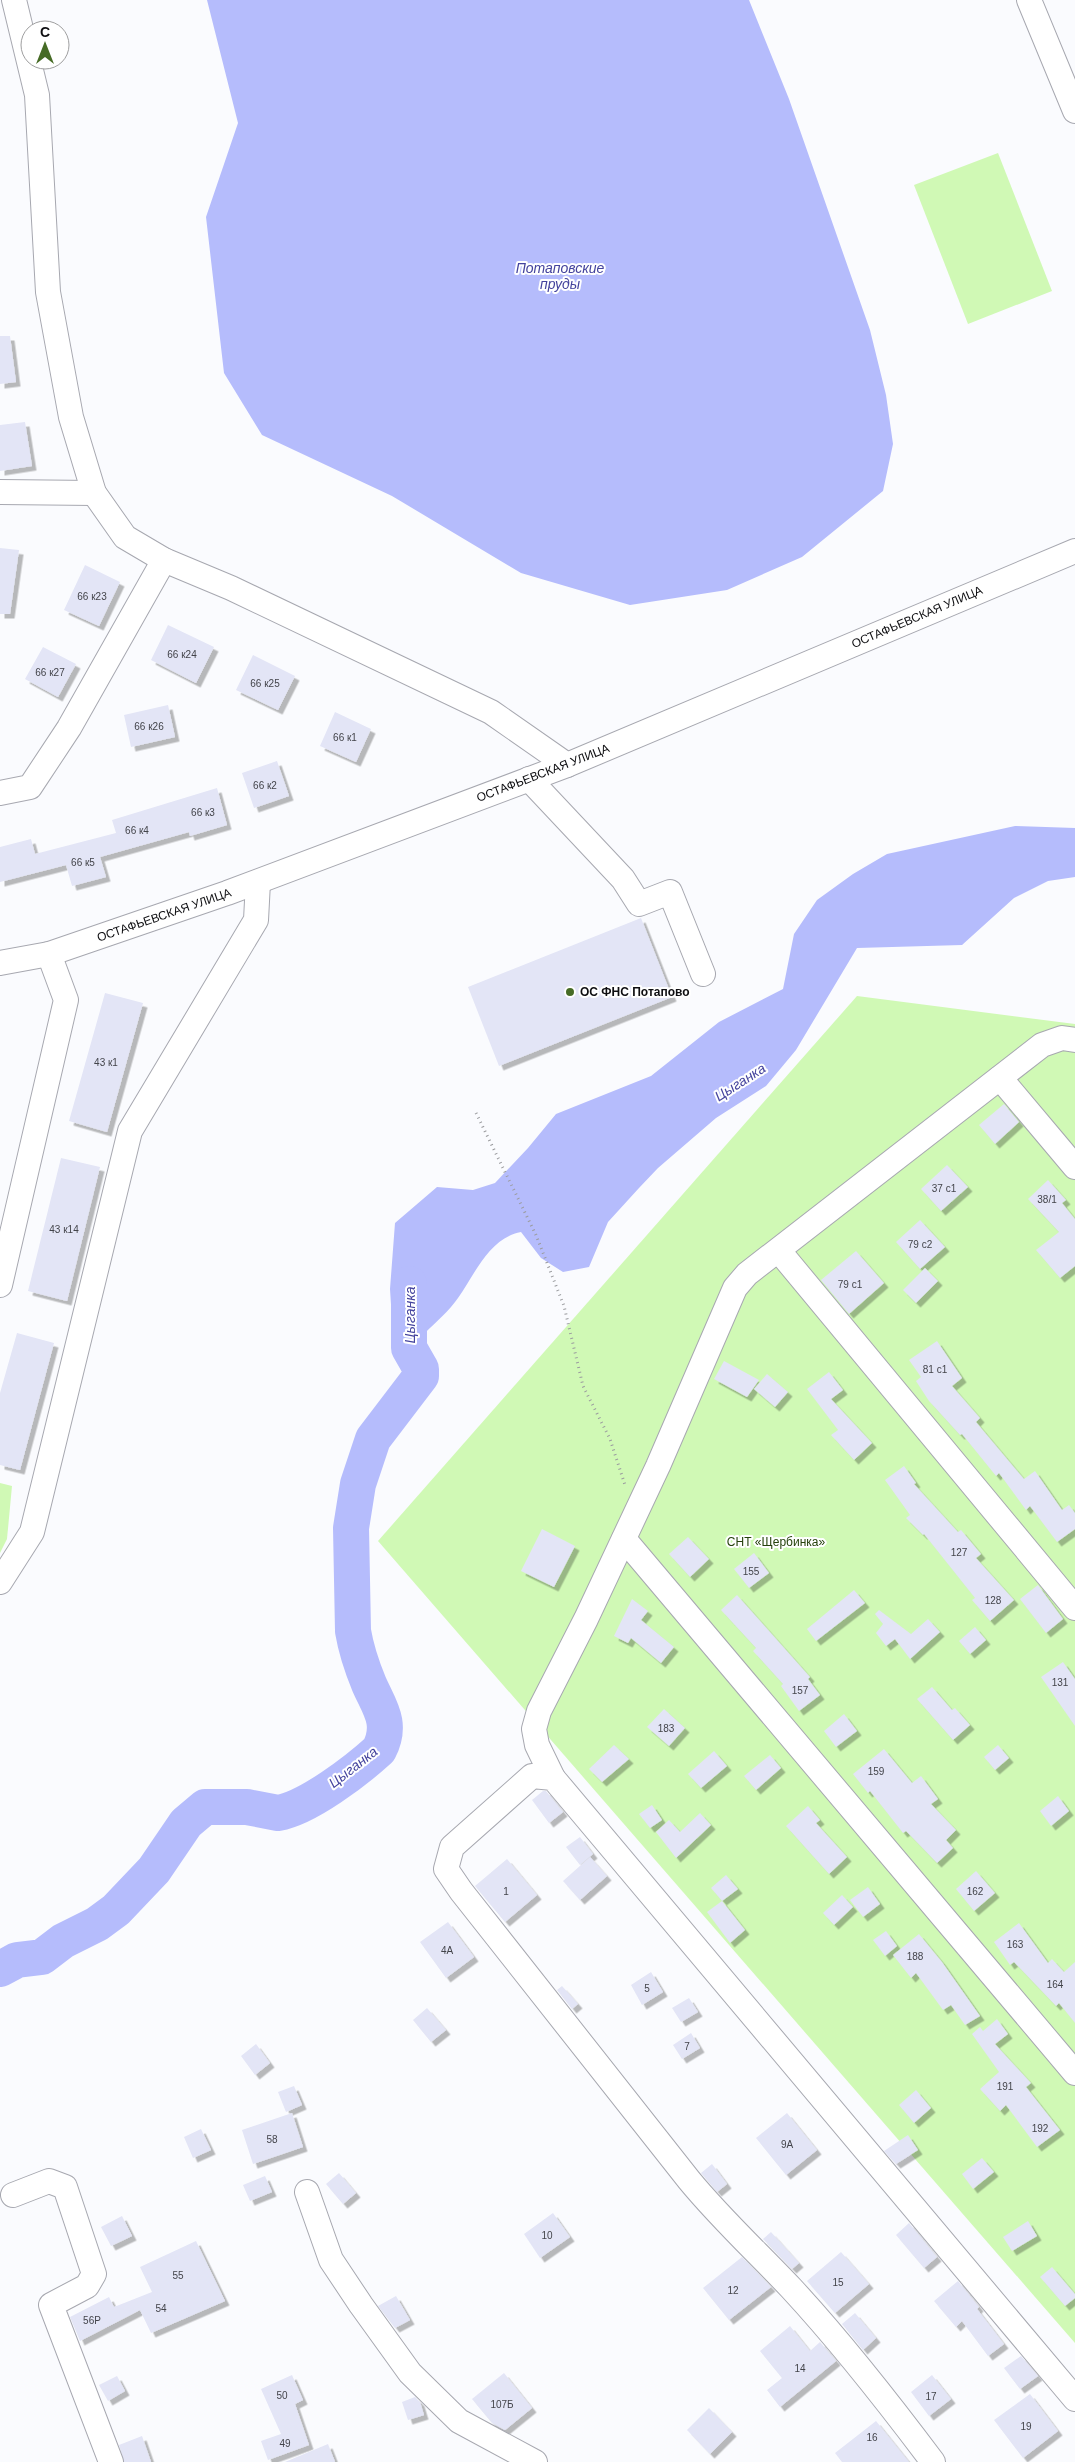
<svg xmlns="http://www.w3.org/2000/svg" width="1075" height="2462" font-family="Helvetica,sans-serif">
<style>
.green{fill:#d0f9b5}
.water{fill:#b5bcfc}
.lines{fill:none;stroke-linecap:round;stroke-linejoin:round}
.river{stroke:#b5bcfc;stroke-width:36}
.building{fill:#e3e5f6;filter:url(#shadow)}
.minor-casing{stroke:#a7a8b0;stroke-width:26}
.path{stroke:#9b9c9f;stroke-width:3;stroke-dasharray:1 4;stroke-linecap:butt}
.minor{stroke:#fff;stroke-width:24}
.poi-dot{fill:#466b25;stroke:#fff;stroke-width:2}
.labels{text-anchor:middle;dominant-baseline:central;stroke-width:4;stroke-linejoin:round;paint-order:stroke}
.number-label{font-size:10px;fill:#43444a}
.street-label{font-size:12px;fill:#0e0e11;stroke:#fff}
.poi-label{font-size:12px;font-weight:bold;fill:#0e0e11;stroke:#fff;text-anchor:start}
.park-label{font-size:12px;fill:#26420c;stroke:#fff}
.water-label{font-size:14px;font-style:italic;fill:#44439d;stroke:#fff}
</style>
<defs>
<filter id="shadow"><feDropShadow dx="4.5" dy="4.5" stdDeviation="0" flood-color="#0004"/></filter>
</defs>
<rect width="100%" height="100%" fill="#fafbfe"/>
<g class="green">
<path d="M998 153 1052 291 968 324 914 185Z"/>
<path d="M857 996 1075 1024V2343L378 1541Z"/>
<path d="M0 1483 12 1486 7 1539 0 1553Z"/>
</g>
<g class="water">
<path d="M207 0H749L789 99 870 330 886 395 893 444 883 491 802 557 727 590 630 605 521 573 392 496 262 435 224 373 206 217 238 123Z"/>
<path d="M1015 826 1075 828V877L1048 881 1014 898 962 945 857 948 796 1050 766 1086 716 1118 658 1168 639 1188 608 1222 589 1267 563 1272 541 1258 521 1232C489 1238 475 1274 458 1298 449 1311 436 1322 425 1333H409L392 1320 390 1289 395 1223 437 1187 473 1190 495 1183 528 1148 556 1114 651 1076 719 1022 783 989 794 934 817 900 853 874 887 854Z"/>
</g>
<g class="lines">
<path class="river" d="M0 1969 17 1960 42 1957 63 1941 97 1924 116 1910 154 1870 186 1823 205 1807H247L278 1813C308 1808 357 1770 379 1750 393 1723 379 1707 369 1684 362 1667 356 1649 353 1631L351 1528 358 1484 373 1439 421 1376V1369L409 1348V1284"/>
</g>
<g class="building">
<path d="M0 336H10L16 382 0 384Z"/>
<path d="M25 422 32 466 0 471V425Z"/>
<path d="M0 548 19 550 10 614H0Z"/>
<path d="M85 565 120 582 99 626 64 610Z"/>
<path d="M168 625 214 647 196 683 151 660Z"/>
<path d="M43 647 76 664 58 697 25 679Z"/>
<path d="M253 655 295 676 278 710 236 690Z"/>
<path d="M168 705 175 737 131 747 124 715Z"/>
<path d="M335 712 371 729 356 762 320 746Z"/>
<path d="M277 761 289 796 254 808 242 773Z"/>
<path d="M217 788 227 825 190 836 189 832 100 857 106 877 72 886 66 865 0 882V847L31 839 35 854 116 833 112 820Z"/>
<path d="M641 918 672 997 499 1066 468 987Z"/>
<path d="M105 993 143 1003 107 1132 69 1121Z"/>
<path d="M1004 1104 1019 1122 995 1144 979 1125Z"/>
<path d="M61 1158 100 1167 67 1301 28 1291Z"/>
<path d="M947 1165 968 1187 941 1211 921 1189Z"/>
<path d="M1048 1180 1066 1200 1062 1203 1075 1219V1266L1060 1278 1036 1250 1059 1232 1028 1199Z"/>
<path d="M920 1220 945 1247 920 1269 896 1242Z"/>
<path d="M856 1251 884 1283 849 1314 821 1280Z"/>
<path d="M925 1268 938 1281 916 1303 903 1290Z"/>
<path d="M17 1333 54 1343 20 1470 0 1465V1393Z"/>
<path d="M937 1341 962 1378 952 1386 980 1418 976 1422 1024 1479 1035 1471 1062 1510 1069 1505 1075 1513V1529L1057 1542 1030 1506 1026 1510 999 1473 996 1476 962 1434 960 1435 929 1401 916 1381 921 1377 909 1360Z"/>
<path d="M724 1361 759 1380 747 1397 714 1379Z"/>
<path d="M829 1372 843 1390 831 1399 872 1443 854 1460 831 1435 838 1430 807 1389Z"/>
<path d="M767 1374 788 1392 775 1407 754 1389Z"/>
<path d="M904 1466 916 1483 914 1484 958 1532 961 1530 981 1554 976 1558 1014 1600 990 1621 972 1600 975 1598 924 1534 923 1535 906 1518 910 1515 885 1480Z"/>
<path d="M542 1529 575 1546 554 1587 521 1571Z"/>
<path d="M688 1537 709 1559 690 1577 669 1554Z"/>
<path d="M754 1553 769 1573 749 1588 734 1569Z"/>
<path d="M1038 1585 1063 1619 1046 1633 1020 1599Z"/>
<path d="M854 1590 865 1603 816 1641 807 1629Z"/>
<path d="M737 1595 810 1677 808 1679 820 1695 799 1711 781 1686 783 1684 753 1651 756 1648 721 1610Z"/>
<path d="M632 1599 648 1611 641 1620 674 1647 661 1663 631 1638 628 1643 614 1636Z"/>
<path d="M879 1610 911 1634 928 1619 940 1632 910 1659 895 1639 886 1646 876 1633 883 1624 875 1614Z"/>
<path d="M975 1627 986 1640 970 1654 959 1641Z"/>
<path d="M1063 1662 1075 1679V1726L1041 1677Z"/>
<path d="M932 1687 952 1710 955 1708 970 1725 953 1740 917 1699Z"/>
<path d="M664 1709 685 1728 669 1746 647 1727Z"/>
<path d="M844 1714 857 1731 836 1747 824 1731Z"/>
<path d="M614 1745 629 1759 602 1782 589 1769Z"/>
<path d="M998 1745 1009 1758 995 1770 984 1757Z"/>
<path d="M884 1749 912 1783 921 1776 938 1799 931 1804 956 1830 946 1840 953 1848 937 1863 906 1831 903 1833 870 1791 868 1793 853 1774Z"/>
<path d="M714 1751 727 1766 701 1788 688 1774Z"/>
<path d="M770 1755 781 1768 756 1790 744 1776Z"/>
<path d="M543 1791H546L563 1812 549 1823 532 1800Z"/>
<path d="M1058 1796 1069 1811 1051 1826 1040 1811Z"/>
<path d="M652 1805 662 1820 650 1828 639 1814Z"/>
<path d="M808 1806 820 1820 816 1823 847 1857 829 1874 786 1826Z"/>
<path d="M700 1813 711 1825 676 1858 656 1832 669 1820 680 1832Z"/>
<path d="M580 1837 593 1854 580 1865 566 1847Z"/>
<path d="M590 1857 607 1876 580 1900 563 1881Z"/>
<path d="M507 1859 537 1895 505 1922 475 1886Z"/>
<path d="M976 1871 995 1893 974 1911 956 1889Z"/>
<path d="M726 1875 738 1889 722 1901 711 1888Z"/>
<path d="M868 1887 880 1904 863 1917 850 1900Z"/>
<path d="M842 1895 853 1907 834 1925 823 1913Z"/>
<path d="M722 1901 745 1930 730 1943 707 1912Z"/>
<path d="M448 1922 474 1957 446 1978 420 1942Z"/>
<path d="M1019 1923 1048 1963 1052 1959 1064 1972 1075 1962V2023L1059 2003 1056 2006 1014 1962 1010 1965 994 1942Z"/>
<path d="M886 1931 897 1946 885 1956 873 1940Z"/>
<path d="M919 1934 942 1962 980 2016 965 2025 951 2005 943 2010 916 1973 911 1978 893 1955Z"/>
<path d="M651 1972 663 1992 642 2005 631 1985Z"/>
<path d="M562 1986 578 2004 572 2009 557 1990Z"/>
<path d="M689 1998 698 2012 681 2022 672 2008Z"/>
<path d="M427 2008 446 2030 431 2042 413 2020Z"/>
<path d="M997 2019 1008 2034 995 2044 1031 2083 1026 2087 1060 2130 1037 2147 1006 2105 1000 2111 980 2089 999 2072 972 2034 980 2027 983 2031Z"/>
<path d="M691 2033 700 2048 682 2059 673 2045Z"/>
<path d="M256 2044 270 2063 255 2075 241 2056Z"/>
<path d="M294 2086 302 2105 286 2112 278 2092Z"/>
<path d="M916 2090 931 2108 914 2123 899 2105Z"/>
<path d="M292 2113 303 2147 253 2164 242 2130Z"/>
<path d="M787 2113 817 2150 786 2175 756 2138Z"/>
<path d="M201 2129 211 2150 193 2158 184 2137Z"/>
<path d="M908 2135 918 2150 896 2164 884 2151Z"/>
<path d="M982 2158 994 2172 973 2189 962 2174Z"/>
<path d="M712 2164 727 2184 717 2192 701 2173Z"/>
<path d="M339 2173 356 2193 343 2204 326 2184Z"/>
<path d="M265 2176 272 2192 250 2201 243 2185Z"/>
<path d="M553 2213 570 2237 540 2258 524 2234Z"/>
<path d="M122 2216 132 2236 111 2246 101 2227Z"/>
<path d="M1028 2221 1037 2236 1012 2251 1003 2237Z"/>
<path d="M909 2223 937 2257 924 2268 896 2235Z"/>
<path d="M771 2232 799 2263 792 2269 763 2239Z"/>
<path d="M196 2241 225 2301 151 2333 140 2310 80 2341 70 2317 109 2297 114 2307 152 2292 140 2267Z"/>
<path d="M841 2252 869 2284 835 2313 807 2281Z"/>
<path d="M742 2257 771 2287 729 2320 703 2288Z"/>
<path d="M1052 2267 1075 2294V2298L1065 2306 1040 2277Z"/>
<path d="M958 2281 979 2307 977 2309 1004 2344 988 2356 962 2321 956 2327 934 2301Z"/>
<path d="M396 2296 410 2320 395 2328 378 2306Z"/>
<path d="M855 2313 876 2338 863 2350 842 2324Z"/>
<path d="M790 2326 810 2351 820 2342 836 2361 780 2407 767 2390 782 2378 760 2351Z"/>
<path d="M1021 2356 1038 2376 1020 2389 1004 2368Z"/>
<path d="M504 2373 532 2408 505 2430 492 2423 472 2399Z"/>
<path d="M292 2375 303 2400 295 2404 309 2445 268 2460 261 2441 281 2434 261 2389Z"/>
<path d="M932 2375 951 2399 929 2416 911 2392Z"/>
<path d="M117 2376 125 2391 108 2401 99 2385Z"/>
<path d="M1030 2394 1058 2431 1023 2458 994 2420Z"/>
<path d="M415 2397 420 2402 424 2415 408 2420 402 2402Z"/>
<path d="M709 2408 732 2432 710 2454 687 2430Z"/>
<path d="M876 2421 909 2462H842L835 2453Z"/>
<path d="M142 2436 151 2462H124L119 2445Z"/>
<path d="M328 2444 335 2462H285Z"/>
</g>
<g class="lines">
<g class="minor-casing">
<g id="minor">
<path d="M14 0 37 95 48 292 71 417 94 493 125 537 164 560 231 588 491 712 567 765"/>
<path d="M1029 0 1075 111"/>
<path d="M0 492 94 493"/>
<path d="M529 779 623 879 639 904 670 892 703 974"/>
<path d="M0 793 30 787 69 728 164 560"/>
<path d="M0 963 49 954 227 893 567 765 1075 551"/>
<path d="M1000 1078 1075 1167"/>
<path d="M779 1251 1075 1608"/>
<path d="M0 1285 66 1000 49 954"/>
<path d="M624 1539 1075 2073"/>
<path d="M0 1582 32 1532 130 1131 256 920 258 882"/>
<path d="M553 1778 537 1745 534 1729 539 1711 586 1619 658 1466 735 1288 747 1274 1042 1045 1062 1038 1075 1040"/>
<path d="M307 2192 331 2260 361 2305 410 2373 459 2421 535 2462"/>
<path d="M13 2195 49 2181 65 2187 94 2274 87 2286 51 2305 111 2462"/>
<path d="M933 2462C888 2402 842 2343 791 2288 757 2252 721 2219 689 2180L461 1891 446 1869 452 1847 532 1776 553 1778 1075 2399"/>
</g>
</g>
<path class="path" d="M476 1113 536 1235 564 1306 583 1386 610 1439 625 1485"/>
<use href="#minor" class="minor"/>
</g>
<circle class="poi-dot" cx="570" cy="992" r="5"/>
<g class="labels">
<g class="number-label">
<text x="92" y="596">66 к23</text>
<text x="182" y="654">66 к24</text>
<text x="50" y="672">66 к27</text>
<text x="265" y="683">66 к25</text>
<text x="149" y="726">66 к26</text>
<text x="345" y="737">66 к1</text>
<text x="265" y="785">66 к2</text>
<text x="203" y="812">66 к3</text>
<text x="137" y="830">66 к4</text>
<text x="83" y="862">66 к5</text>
<text x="106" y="1062">43 к1</text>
<text x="944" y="1188">37 с1</text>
<text x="1047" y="1199">38/1</text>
<text x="64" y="1229">43 к14</text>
<text x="920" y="1244">79 с2</text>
<text x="850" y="1284">79 с1</text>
<text x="935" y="1369">81 с1</text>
<text x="959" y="1552">127</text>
<text x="751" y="1571">155</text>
<text x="993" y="1600">128</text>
<text x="1060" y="1682">131</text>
<text x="800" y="1690">157</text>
<text x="666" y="1728">183</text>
<text x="876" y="1771">159</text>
<text x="506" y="1891">1</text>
<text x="975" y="1891">162</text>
<text x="1015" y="1944">163</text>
<text x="447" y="1950">4А</text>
<text x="915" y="1956">188</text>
<text x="1055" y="1984">164</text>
<text x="647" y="1988">5</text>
<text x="687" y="2046">7</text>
<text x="1005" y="2086">191</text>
<text x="1040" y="2128">192</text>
<text x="272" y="2139">58</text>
<text x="787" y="2144">9А</text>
<text x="547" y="2235">10</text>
<text x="178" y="2275">55</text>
<text x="838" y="2282">15</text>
<text x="733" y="2290">12</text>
<text x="161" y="2308">54</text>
<text x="92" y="2320">56Р</text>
<text x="800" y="2368">14</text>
<text x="282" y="2395">50</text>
<text x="931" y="2396">17</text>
<text x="502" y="2404">107Б</text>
<text x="1026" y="2426">19</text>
<text x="872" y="2437">16</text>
<text x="285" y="2443">49</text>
</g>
<g class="street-label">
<text transform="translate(917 617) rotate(-23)">ОСТАФЬЕВСКАЯ УЛИЦА</text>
<text transform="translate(543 773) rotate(-21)">ОСТАФЬЕВСКАЯ УЛИЦА</text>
<text transform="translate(164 915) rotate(-19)">ОСТАФЬЕВСКАЯ УЛИЦА</text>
</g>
<g class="poi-label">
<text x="580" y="992">ОС ФНС Потапово</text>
</g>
<g class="park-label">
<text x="776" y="1542">СНТ «Щербинка»</text>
</g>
<g class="water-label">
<text x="560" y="268">Потаповские<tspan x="560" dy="16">пруды</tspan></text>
<text transform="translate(740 1082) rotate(-33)">Цыганка</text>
<text transform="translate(410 1315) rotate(-90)">Цыганка</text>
<text transform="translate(353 1767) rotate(-38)">Цыганка</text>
</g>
</g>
<g transform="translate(45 45)"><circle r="24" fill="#ffffff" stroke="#9f9fa0"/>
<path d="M0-4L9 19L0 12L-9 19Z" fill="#466b25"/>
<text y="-8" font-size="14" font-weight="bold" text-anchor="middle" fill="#0e0e11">С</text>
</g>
</svg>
